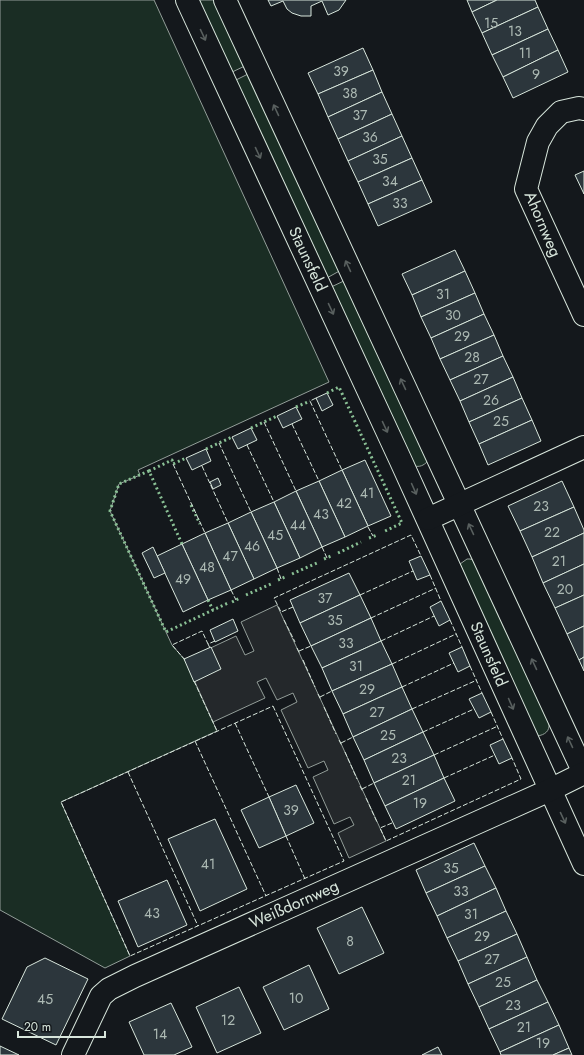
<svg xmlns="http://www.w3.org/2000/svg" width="584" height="1055" font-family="Jost,sans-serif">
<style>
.green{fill:#1a2d24;stroke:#939e99}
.parking{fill:#24282b;stroke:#939e99}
.building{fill:#2c363c;stroke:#d8e6dc}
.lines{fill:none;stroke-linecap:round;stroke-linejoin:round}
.minor-casing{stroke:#d8e6dc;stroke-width:24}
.minor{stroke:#14181c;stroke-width:22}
.hedge{stroke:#8ac095;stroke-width:3;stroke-dasharray:2 3;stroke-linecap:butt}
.fence{stroke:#d8e6dc;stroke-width:1;stroke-dasharray:5 2;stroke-linecap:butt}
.oneway{stroke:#59605f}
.labels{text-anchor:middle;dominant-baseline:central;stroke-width:3;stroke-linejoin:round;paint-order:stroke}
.number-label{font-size:14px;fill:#adbab4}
.street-label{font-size:16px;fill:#d8e6dc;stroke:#14181c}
</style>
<rect width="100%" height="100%" fill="#14181c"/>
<g class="green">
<path d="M0 0H154L329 382 138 470 140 475 119 484 110 511 172 645 185 660 217 731 61 802 130 956 105 968 0 910Z"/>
<path d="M193 0H219L249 64 228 74Z"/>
<path d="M252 72 343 269 325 279 232 82Z"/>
<path d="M348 279 428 461C423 466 420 467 414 466L329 288Z"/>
<path d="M467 559H470L474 560 549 723C550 731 545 735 537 736L460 564Z"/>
</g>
<path class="parking" d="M277 605 386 841 349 858 338 833 354 825 350 817 334 824 313 777 328 770 324 761 308 768 281 710 297 702 293 693 277 700 266 678 257 682 265 698 213 722 185 660 236 636 245 655 254 651 241 622Z"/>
<g class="building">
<path d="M268 0H346L339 10 328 15 322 1 311 6V16H301L292 13 287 9 283 1 271 6Z"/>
<path d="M467 0H497L472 12Z"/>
<path d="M497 0H535L538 7 482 33 472 12Z"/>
<path d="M538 7 548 29 492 55 482 33Z"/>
<path d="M548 29 558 50 503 77 492 55Z"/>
<path d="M363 48 373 70 318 94 308 73Z"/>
<path d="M558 50 568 72 513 98 503 77Z"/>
<path d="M373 70 382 92 328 117 318 94Z"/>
<path d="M382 92 392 114 338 139 328 117Z"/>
<path d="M392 114 402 136 348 161 338 139Z"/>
<path d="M402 136 412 158 358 182 348 161Z"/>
<path d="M412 158 422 180 368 204 358 182Z"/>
<path d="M584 171V194L575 175Z"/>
<path d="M422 180 432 202 378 226 368 204Z"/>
<path d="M455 250 465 271 412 295 402 274Z"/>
<path d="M465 271 475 293 421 317 412 295Z"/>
<path d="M475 293 484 314 431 338 421 317Z"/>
<path d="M484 314 494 335 440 359 431 338Z"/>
<path d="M494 335 503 356 450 380 440 359Z"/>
<path d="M503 356 513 377 460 401 450 380Z"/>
<path d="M513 377 522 398 469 422 460 401Z"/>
<path d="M327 393 333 405 322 411 316 398Z"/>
<path d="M522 398 532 420 479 444 469 422Z"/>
<path d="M296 407 302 419 283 428 277 416Z"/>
<path d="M532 420 541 441 488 465 479 444Z"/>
<path d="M251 428 257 440 238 449 232 437Z"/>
<path d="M206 449 211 461 192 470 186 458Z"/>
<path d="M365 460 391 516 368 526 342 470Z"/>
<path d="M342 470 368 526 345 537 319 481Z"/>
<path d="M218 478 221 485 213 489 210 482Z"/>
<path d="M319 481 345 537 322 547 296 491Z"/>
<path d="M562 481 574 507 520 531 508 506Z"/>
<path d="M296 491 322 547 300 558 274 502Z"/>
<path d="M274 502 300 558 277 568 251 512Z"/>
<path d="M574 507 584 530V533L532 557 520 531Z"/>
<path d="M251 512 277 568 254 579 228 523Z"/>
<path d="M228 523 254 579 231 590 205 533Z"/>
<path d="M205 533 231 590 208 600 182 544Z"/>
<path d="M584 533V564L543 583 532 557Z"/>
<path d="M182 544 208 600 183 612 157 556Z"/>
<path d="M153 547 165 573 154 578 142 553Z"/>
<path d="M421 556 430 575 417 580 409 561Z"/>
<path d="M584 564V595L555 608 543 583Z"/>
<path d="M349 573 360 595 300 623 290 600Z"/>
<path d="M360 595 371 618 311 646 300 623Z"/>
<path d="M584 595V626L567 634 555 608Z"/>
<path d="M441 601 450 620 439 626 430 607Z"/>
<path d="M371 618 381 641 322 668 311 646Z"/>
<path d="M233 619 238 631 215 642 210 630Z"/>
<path d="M584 626V657L579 660 567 634Z"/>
<path d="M381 641 392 664 332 691 322 668Z"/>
<path d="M211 647 221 669 194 682 184 659Z"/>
<path d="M462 647 470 666 458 672 449 653Z"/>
<path d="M584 657V671L579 660Z"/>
<path d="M392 664 402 687 343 714 332 691Z"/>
<path d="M402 687 412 709 353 737 343 714Z"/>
<path d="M482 693 491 712 479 718 469 699Z"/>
<path d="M412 709 423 732 364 760 353 737Z"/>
<path d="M423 732 434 755 374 783 364 760Z"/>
<path d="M503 739 512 758 499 764 490 745Z"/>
<path d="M434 755 444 778 385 806 374 783Z"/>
<path d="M444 778 455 801 396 829 385 806Z"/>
<path d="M296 785 314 823 286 836 269 797Z"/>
<path d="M269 797 286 836 259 848 241 810Z"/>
<path d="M215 819 247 889 200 911 168 839Z"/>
<path d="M474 843 485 866 426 893 416 870Z"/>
<path d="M485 866 496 888 437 916 426 893Z"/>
<path d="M167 880 187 925 138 947 118 901Z"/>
<path d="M496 888 506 911 447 938 437 916Z"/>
<path d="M362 907 384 953 339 974 317 928Z"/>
<path d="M506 911 517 934 458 961 447 938Z"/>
<path d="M517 934 527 957 468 984 458 961Z"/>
<path d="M527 957 537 980 479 1007 468 984Z"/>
<path d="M45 958 88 979 56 1045 2 1019 27 967Z"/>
<path d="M309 965 329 1009 284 1030 263 987Z"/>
<path d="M537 980 548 1002 489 1029 479 1007Z"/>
<path d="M239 987 261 1033 217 1053 196 1007Z"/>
<path d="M548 1002 559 1025 500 1052 489 1029Z"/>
<path d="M171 1003 192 1047 174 1055H144L129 1022Z"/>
<path d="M559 1025 569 1048 553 1055H501L500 1052Z"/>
<path d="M0 1046 19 1055H0Z"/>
<path d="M438 1047 442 1055H422Z"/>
<path d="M569 1048 572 1055H553Z"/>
</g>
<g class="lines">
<g class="minor-casing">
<g id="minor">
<path d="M187 0 400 459 584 864"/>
<path d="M225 0C344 258 465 515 584 773"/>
<path d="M584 109 579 108 561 112 547 126 538 142 526 189 584 315"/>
<path d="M428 519 584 447"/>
<path d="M73 1055 101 996 109 989 135 976 550 790 584 773"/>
</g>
</g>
<use href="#minor" class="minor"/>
<g class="hedge">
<path d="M327 393 339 387 402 523 383 532"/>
<path d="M296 407 310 401"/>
<path d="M251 428 277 416"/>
<path d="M206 449 232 437"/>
<path d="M149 471 172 460 173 464 186 458"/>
<path d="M191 505 200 524"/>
<path d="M369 538 377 535"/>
<path d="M182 544 149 471 119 484 110 511 166 632 228 603"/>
<path d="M338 553 361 542"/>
<path d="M324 559 331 556"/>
<path d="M292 574 317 563"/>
<path d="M278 580 285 577"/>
<path d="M246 595 271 584"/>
<path d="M208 600 213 610"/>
<path d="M232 602 240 598"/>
</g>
<g class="fence">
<path d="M316 398 310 401 342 470"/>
<path d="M264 422 296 491"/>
<path d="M292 424 319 481"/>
<path d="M219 443 251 512"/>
<path d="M247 445 274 502"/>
<path d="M173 464 205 533"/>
<path d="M202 466 228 523"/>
<path d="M368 527 373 536"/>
<path d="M322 547 327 558"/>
<path d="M277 568 281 579"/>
<path d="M430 575 441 601"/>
<path d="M231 590 236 600"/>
<path d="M360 595 413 571"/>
<path d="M293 607 281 612 274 598 411 535 421 556"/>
<path d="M371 618 436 588"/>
<path d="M284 620 295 642"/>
<path d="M450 620 462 647"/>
<path d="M381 641 434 616"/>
<path d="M210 648 208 644 215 641"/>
<path d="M297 648 300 654"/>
<path d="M299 651 311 646"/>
<path d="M185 660 172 645 202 631 208 644"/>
<path d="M303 660 315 687"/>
<path d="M392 664 456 634"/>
<path d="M470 666 482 693"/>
<path d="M194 681 217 731"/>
<path d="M402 687 454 663"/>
<path d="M318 694 321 700"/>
<path d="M320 697 332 691"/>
<path d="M273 706 344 861 130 956 61 802Z"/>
<path d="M324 707 336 734"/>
<path d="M412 709 477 680"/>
<path d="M491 712 503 739"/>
<path d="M235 723 269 797"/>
<path d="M423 732 474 709"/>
<path d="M339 740 342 746"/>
<path d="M195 741 266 896"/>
<path d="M341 743 353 737"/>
<path d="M345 752 357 779"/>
<path d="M434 755 498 726"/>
<path d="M128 772 198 926"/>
<path d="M444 778 495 755"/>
<path d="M360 786 363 792"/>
<path d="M362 789 374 783"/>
<path d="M366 798 377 822"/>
<path d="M392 823 380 828 386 841 521 779 512 758"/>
<path d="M286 836 305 879"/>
</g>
</g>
<defs><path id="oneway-shaft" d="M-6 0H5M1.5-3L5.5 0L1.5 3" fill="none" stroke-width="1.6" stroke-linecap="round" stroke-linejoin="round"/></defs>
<g class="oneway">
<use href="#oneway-shaft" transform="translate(203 35) rotate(65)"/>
<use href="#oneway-shaft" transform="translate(276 110) rotate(-115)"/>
<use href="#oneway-shaft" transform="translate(258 153) rotate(65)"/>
<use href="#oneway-shaft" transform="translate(348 266) rotate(-115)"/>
<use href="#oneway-shaft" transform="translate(331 309) rotate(65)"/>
<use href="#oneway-shaft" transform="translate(403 384) rotate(-115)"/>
<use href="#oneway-shaft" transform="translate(385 427) rotate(65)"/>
<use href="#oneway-shaft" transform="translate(414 489) rotate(66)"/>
<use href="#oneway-shaft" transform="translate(471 529) rotate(-115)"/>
<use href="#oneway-shaft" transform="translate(534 664) rotate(-115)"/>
<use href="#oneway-shaft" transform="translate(511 704) rotate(66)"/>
<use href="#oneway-shaft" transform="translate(570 742) rotate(-115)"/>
<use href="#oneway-shaft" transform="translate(563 818) rotate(65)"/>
</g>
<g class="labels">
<g class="number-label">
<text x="491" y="23">15</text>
<text x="515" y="31">13</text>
<text x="525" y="53">11</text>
<text x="341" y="71">39</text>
<text x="536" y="74">9</text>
<text x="350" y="93">38</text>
<text x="360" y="115">37</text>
<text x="370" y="137">36</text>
<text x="380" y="159">35</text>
<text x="390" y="181">34</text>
<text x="400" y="203">33</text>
<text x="443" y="294">31</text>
<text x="453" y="315">30</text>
<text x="462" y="336">29</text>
<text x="472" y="357">28</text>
<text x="481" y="379">27</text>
<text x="491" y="400">26</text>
<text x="501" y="421">25</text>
<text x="367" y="493">41</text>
<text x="344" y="503">42</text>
<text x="541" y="506">23</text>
<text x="321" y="514">43</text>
<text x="298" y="525">44</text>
<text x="552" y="532">22</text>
<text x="275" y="535">45</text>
<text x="252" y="546">46</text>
<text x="230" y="556">47</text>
<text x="559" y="561">21</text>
<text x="207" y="567">48</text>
<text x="183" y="579">49</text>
<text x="565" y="589">20</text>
<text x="325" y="598">37</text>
<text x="335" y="620">35</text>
<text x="346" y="643">33</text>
<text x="356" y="666">31</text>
<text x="367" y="689">29</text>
<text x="377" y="712">27</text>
<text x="388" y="735">25</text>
<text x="399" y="758">23</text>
<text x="409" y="780">21</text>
<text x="420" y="803">19</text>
<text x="291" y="810">39</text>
<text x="208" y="864">41</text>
<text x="451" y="868">35</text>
<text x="461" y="891">33</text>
<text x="152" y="913">43</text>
<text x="471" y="914">31</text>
<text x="482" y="936">29</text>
<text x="350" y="941">8</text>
<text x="492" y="959">27</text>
<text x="503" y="982">25</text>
<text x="296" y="998">10</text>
<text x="45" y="999">45</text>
<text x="513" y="1005">23</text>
<text x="228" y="1020">12</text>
<text x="524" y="1027">21</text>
<text x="160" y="1034">14</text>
<text x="543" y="1043">19</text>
</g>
<g class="street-label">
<text transform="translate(543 224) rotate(67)">Ahornweg</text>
<text transform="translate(308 259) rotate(65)">Staunsfeld</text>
<text transform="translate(489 654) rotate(66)">Staunsfeld</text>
<text transform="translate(294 904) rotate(-24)">Weißdornweg</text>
</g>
</g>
<path d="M18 1031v6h87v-6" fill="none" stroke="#d8e6dc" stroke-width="2"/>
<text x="24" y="1031" font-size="12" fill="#d8e6dc" stroke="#14181c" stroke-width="3" paint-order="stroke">20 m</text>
</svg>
